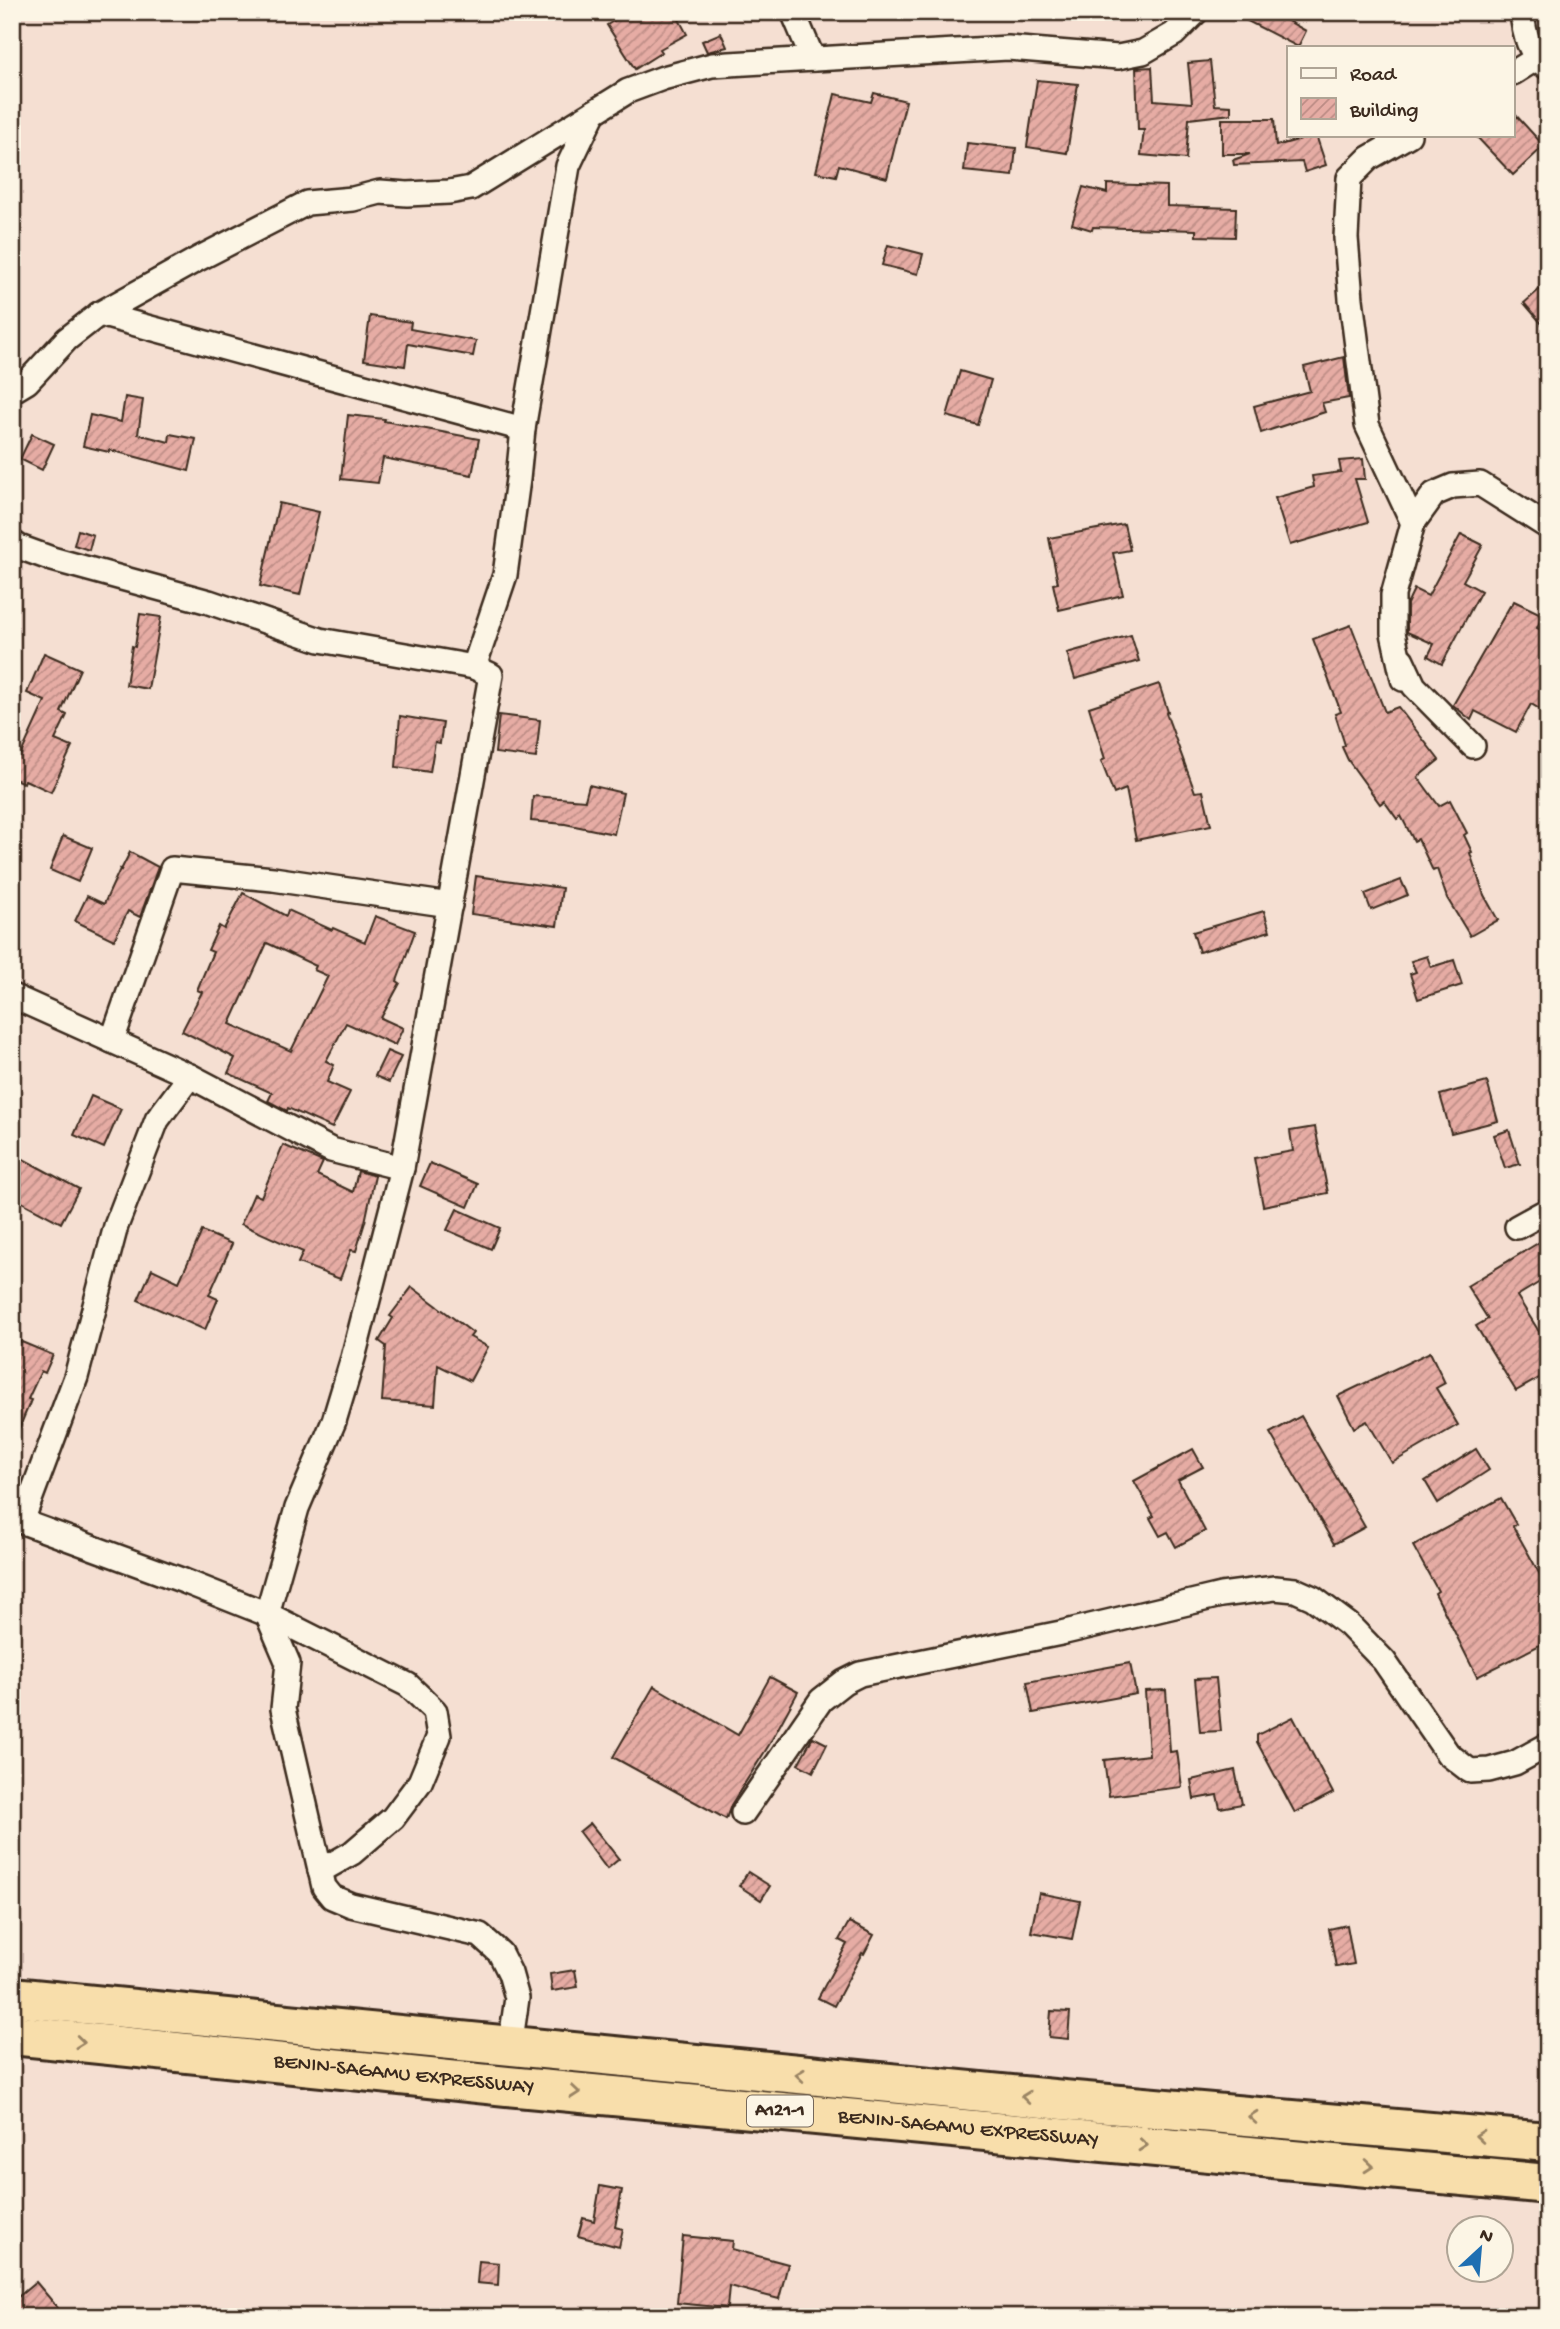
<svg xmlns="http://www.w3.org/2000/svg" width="1560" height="2329" font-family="'Gochi Hand',sans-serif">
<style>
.building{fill:url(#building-hatch);stroke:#3b2a1e;stroke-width:2;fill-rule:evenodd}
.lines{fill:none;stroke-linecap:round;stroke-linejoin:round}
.street-casing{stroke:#3b2a1e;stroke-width:28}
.highway-casing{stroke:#3b2a1e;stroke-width:44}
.street{stroke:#fcf5e5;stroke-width:23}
.highway{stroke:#f8deab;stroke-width:38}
.oneway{stroke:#9a8464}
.labels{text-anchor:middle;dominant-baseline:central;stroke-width:5;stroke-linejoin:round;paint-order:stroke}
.shield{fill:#fcf5e5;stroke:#75675a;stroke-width:2}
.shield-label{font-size:19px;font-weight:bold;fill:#3b2a1e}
.street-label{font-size:21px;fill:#3b2a1e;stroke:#fcf5e5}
</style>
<defs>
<pattern id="building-hatch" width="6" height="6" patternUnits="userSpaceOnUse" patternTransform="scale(1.75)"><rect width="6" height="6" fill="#e6aca4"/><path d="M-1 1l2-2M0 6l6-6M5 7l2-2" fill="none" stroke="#bc8c85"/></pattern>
</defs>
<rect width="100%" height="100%" fill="#f5dfd2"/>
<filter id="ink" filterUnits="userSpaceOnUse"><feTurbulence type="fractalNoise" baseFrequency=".0143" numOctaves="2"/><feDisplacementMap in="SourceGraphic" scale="14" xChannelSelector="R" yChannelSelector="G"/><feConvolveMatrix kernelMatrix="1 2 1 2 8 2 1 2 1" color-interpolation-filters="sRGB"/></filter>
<g filter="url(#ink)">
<g class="building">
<path d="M628 12H675L687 34 660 49 662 52 635 69 607 25Z"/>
<path d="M1230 12H1291L1286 20 1306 31 1298 47Z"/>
<path d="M721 33 727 47 707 52 702 41Z"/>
<path d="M1210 61 1215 105 1231 106V114L1189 119 1186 159 1141 155 1144 130H1138L1136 68 1152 67 1154 100 1192 103 1188 63Z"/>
<path d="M1037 80 1078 84 1067 153 1027 147Z"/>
<path d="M874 93 906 101 887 178 839 165 836 176 816 172 835 94 871 102Z"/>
<path d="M1513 112 1544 146 1513 175 1475 135H1513Z"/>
<path d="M1222 119H1274L1276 146 1316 135 1326 165 1305 172 1302 162 1234 165 1233 160 1250 154H1222Z"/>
<path d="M967 143 1016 148 1013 176 964 171Z"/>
<path d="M1107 184 1167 186V206L1236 208 1235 237 1196 236V230L1093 227 1092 230 1072 224 1083 187 1107 193Z"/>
<path d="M888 245 923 254 918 274 882 265Z"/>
<path d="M1548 282V331L1524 303Z"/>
<path d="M370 316 411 322 410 329 476 341 473 356 408 344 405 366 364 360Z"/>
<path d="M1344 357 1349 398 1322 403 1325 412 1261 433 1254 406 1310 391 1304 367Z"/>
<path d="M960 371 991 380 978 425 947 416Z"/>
<path d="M125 397 143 400 138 434 169 442 170 434 196 439 189 471 110 450 109 452 83 446 90 415 121 422Z"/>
<path d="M348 415 385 419 384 421 479 439 472 475 383 458 378 483 341 479Z"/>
<path d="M32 434 54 444 42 470 20 459Z"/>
<path d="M1363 459 1365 479H1355L1368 522 1290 545 1275 498 1314 487 1312 476 1341 472 1339 461Z"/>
<path d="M279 503 319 512 300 595 260 586Z"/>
<path d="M1124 524 1130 550 1113 553 1123 595 1059 610 1053 584 1058 583 1049 538Z"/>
<path d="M78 530 93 535 89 550 74 545Z"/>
<path d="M1461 534 1483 545 1463 581 1481 591 1442 664 1428 656 1434 644 1407 632V604L1414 589 1428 596Z"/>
<path d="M1514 601 1543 615 1537 628 1548 633V714L1531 704 1516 732 1475 711 1471 720 1453 705 1510 606 1511 607Z"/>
<path d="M140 614 161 617 148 689 126 685 132 646 135 647Z"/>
<path d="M1351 625 1385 712 1398 707 1439 760 1418 777 1439 806 1450 800 1467 833 1464 835 1472 852 1470 853 1484 895 1498 920 1470 936 1447 898 1437 869 1433 871 1418 839 1414 841 1401 816 1397 819 1384 801 1380 804 1348 760 1342 747 1345 745 1335 714 1341 712 1313 639Z"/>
<path d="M1131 635 1139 661 1075 679 1067 653Z"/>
<path d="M44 653 80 669 61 712 67 715 55 740 72 747 51 792 25 780 24 783 12 778V750L21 754 45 701 27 693Z"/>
<path d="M1159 684 1168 712 1166 713 1195 792 1203 791 1211 825 1136 840 1126 789 1114 794 1101 761 1105 759 1089 707Z"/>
<path d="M499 715 540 720 536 758 495 753Z"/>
<path d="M400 716 443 723 440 743 435 742 430 772 396 767Z"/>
<path d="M589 785 623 793 614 834 565 824 531 821 533 796 585 800Z"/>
<path d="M63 836 92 848 78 882 50 870Z"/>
<path d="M130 852 158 867 140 917 128 911 114 940 75 921 87 896 104 904 120 869 121 870Z"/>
<path d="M476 876 562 888 557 926 471 914Z"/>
<path d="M1401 880 1408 895 1371 910 1365 894Z"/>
<path d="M243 893 286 916 288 910 332 930 333 928 365 942 375 916 415 931 397 981 400 983 381 1018 403 1028 395 1045 346 1023 326 1061 334 1065 327 1082 350 1092 332 1128 288 1108 287 1111 268 1101 272 1093 228 1073 235 1058 182 1031 202 992 197 990 213 952 208 950 219 926 224 929ZM267 943 316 966 314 970 328 976 291 1051 230 1024Z"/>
<path d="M1264 911 1270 931 1199 952 1193 932Z"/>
<path d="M1427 956 1431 967 1454 960 1462 985 1418 999 1410 974 1416 972 1411 961Z"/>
<path d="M387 1051 401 1057 389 1082 375 1076Z"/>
<path d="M1487 1082 1498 1121 1451 1133 1440 1095Z"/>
<path d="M91 1096 121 1109 104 1148 74 1135Z"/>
<path d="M1315 1127 1328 1193 1263 1206 1254 1158 1293 1151 1290 1131Z"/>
<path d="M1509 1130 1520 1164 1505 1168 1494 1135Z"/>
<path d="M283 1145 323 1162 317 1175 353 1192 358 1171 375 1176 365 1222 356 1251 351 1250 340 1279 298 1263 303 1252 241 1224 254 1194 261 1197Z"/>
<path d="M12 1153 79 1189 61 1223 12 1197Z"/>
<path d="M430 1163 478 1184 468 1207 420 1186Z"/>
<path d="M457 1209 500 1228 491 1249 447 1230Z"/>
<path d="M202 1231 232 1244 209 1295 218 1299 205 1330 138 1300 152 1269 179 1282Z"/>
<path d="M1548 1237V1277L1517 1296 1548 1346V1373L1516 1391 1476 1326 1488 1319 1467 1286Z"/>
<path d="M412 1287 473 1333 470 1337 488 1347 470 1381 438 1365 435 1405 382 1401 386 1346 379 1341 393 1318 390 1316Z"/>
<path d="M12 1338 53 1355 45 1373 41 1371 28 1399 31 1400 13 1443Z"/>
<path d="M1430 1352 1445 1383 1436 1388 1458 1425 1392 1463 1367 1421 1354 1428 1338 1396Z"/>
<path d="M1301 1416 1365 1527 1334 1544 1270 1433Z"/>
<path d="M1193 1449 1203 1467 1178 1480 1205 1531 1176 1547 1168 1532 1160 1536 1150 1518 1154 1516 1134 1481Z"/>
<path d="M1476 1449 1489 1470 1438 1503 1425 1481Z"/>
<path d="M1501 1498 1516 1524 1513 1526 1548 1589V1641L1477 1677 1435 1593 1438 1591 1413 1546Z"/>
<path d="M1130 1663 1136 1694 1033 1713 1027 1682Z"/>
<path d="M770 1677 798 1692 769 1745 731 1805 726 1819 613 1757 654 1686 738 1735Z"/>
<path d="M1216 1678 1221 1731 1200 1732 1195 1679Z"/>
<path d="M1166 1690 1170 1752 1177 1751 1182 1787 1109 1796 1104 1760 1149 1755 1145 1691Z"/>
<path d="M1293 1717 1333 1793 1295 1813 1257 1742V1735Z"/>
<path d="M813 1737 827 1744 813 1772 798 1764Z"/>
<path d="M1235 1770 1242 1804 1220 1808 1217 1795 1194 1799 1191 1780Z"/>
<path d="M590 1823 619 1859 607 1869 579 1832Z"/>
<path d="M748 1872 770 1886 761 1900 739 1886Z"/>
<path d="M1039 1893 1080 1901 1072 1939 1031 1932Z"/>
<path d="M849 1922 874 1935 864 1954 862 1953 834 2006 818 1998 847 1944 839 1940Z"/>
<path d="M1347 1925 1354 1964 1336 1967 1329 1929Z"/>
<path d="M575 1970 578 1987 552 1991 550 1974Z"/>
<path d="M1051 2011 1070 2012 1068 2039 1049 2037Z"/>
<path d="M600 2186 622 2190 615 2227 623 2229 619 2247 578 2236 583 2218 594 2221Z"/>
<path d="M683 2236 733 2241 732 2249 788 2264 779 2299 729 2286 727 2308 677 2303Z"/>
<path d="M479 2261 499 2263 498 2285 477 2283Z"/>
<path d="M36 2282 58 2308 47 2317H12V2302Z"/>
</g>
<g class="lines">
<g class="street-casing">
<g id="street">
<path d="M793 12 813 59"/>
<path d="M1522 12C1524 35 1529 53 1548 68"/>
<path d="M1513 73 1537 58"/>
<path d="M1409 135 1369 158 1349 178 1346 238 1351 299 1367 425 1413 523"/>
<path d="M99 314 523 429"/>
<path d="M12 391 27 382 67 339 99 314 198 259 307 203 353 199 380 192 407 194 449 192 471 188 628 91 663 78 712 65 1008 48 1118 57 1143 52 1174 34 1196 12"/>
<path d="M12 542 19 547 52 559 209 602 320 640 474 667 491 675 402 1168 353 1358 334 1421 297 1508 267 1614 288 1663 283 1709 324 1887 332 1897 351 1905 480 1935 500 1953 510 1973 517 1998 510 2047"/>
<path d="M1402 660 1414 686 1473 746"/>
<path d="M474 667 505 575 518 479 523 429 568 166 594 112"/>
<path d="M1403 679 1393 633V595L1413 523 1434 494 1453 486 1480 484 1548 527"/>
<path d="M12 996 190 1076 331 1150 402 1168"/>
<path d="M112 1041 172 869 273 879 450 905"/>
<path d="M1517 1227 1548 1210"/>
<path d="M12 1518 184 1581 267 1614 408 1685 435 1711 439 1736 420 1782 393 1818 352 1853 320 1871"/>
<path d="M22 1521 76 1377 116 1226 157 1120 190 1076"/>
<path d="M743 1813 821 1700 844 1682 860 1674 1061 1633 1221 1595 1275 1588 1295 1590 1313 1598 1349 1625 1384 1661 1448 1754 1470 1771 1489 1770 1515 1763 1548 1745"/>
</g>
</g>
<g class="highway-casing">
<g id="highway">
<path d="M12 1997 1074 2101 1548 2142"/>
<path id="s1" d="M12 2035 507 2086 1548 2184"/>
</g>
</g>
<use href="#street" class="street"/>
<use href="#highway" class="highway"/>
</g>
<defs><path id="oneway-chevron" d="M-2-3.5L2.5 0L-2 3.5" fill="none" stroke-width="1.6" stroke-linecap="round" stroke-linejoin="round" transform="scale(1.75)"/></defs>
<g class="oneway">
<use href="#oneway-chevron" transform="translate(80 2042) rotate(6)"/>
<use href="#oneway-chevron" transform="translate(800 2075) rotate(-174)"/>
<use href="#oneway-chevron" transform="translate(575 2092) rotate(5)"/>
<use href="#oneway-chevron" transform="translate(1026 2097) rotate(-174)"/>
<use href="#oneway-chevron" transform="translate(1253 2117) rotate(-175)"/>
<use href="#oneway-chevron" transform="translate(1480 2136) rotate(-175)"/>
<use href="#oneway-chevron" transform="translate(1143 2145) rotate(5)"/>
<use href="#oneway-chevron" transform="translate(1369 2166) rotate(5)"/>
</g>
</g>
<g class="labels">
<rect class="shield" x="747" y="2095.5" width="66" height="31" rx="5"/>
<g class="shield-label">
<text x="780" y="2111">A121-1</text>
</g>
<g class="street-label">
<text stroke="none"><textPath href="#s1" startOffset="394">BENIN-SAGAMU EXPRESSWAY</textPath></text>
<text stroke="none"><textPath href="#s1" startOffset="961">BENIN-SAGAMU EXPRESSWAY</textPath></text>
</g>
</g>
<rect width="1560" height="2329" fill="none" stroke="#fcf5e5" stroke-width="42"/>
<rect x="21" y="21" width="1518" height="2287" fill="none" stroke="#3b2a1e" stroke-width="2.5" filter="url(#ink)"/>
<rect x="1287" y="46" width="228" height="91" fill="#fcf5e5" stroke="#afa495" stroke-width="2"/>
<rect x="1301" y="68" width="35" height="10" fill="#fcf5e5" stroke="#afa495" stroke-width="2"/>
<text x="1350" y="80" font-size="21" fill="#3b2a1e">Road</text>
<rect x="1301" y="98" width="35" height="21" fill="url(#building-hatch)" stroke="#afa495" stroke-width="2"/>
<text x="1350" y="116" font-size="21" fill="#3b2a1e">Building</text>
<g transform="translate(1480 2249) rotate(26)"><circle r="33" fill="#fcf5e5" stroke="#afa495" stroke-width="2"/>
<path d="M0-5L12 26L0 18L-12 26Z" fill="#1f6fb2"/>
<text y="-10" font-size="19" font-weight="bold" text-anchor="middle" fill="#3b2a1e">N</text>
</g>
</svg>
